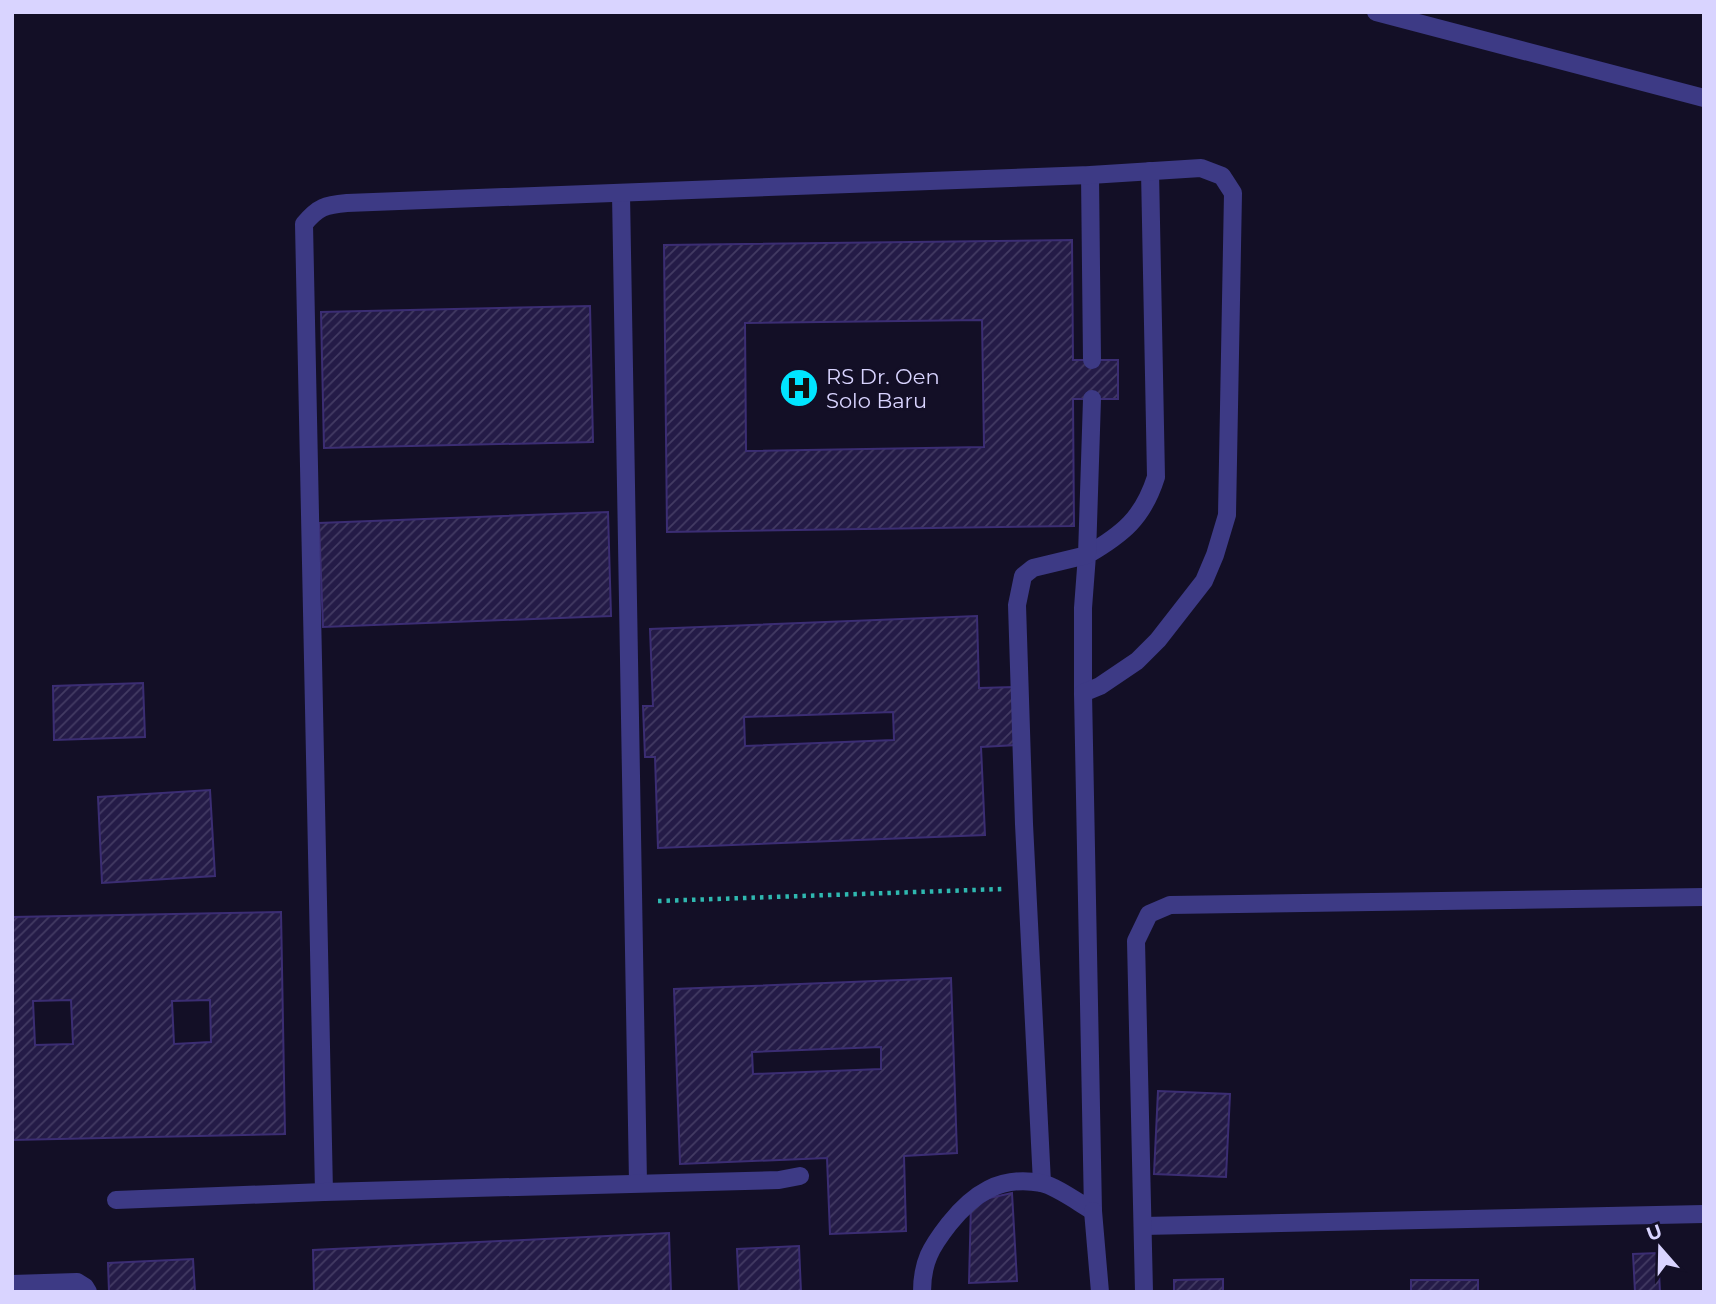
<svg xmlns="http://www.w3.org/2000/svg" width="1716" height="1304" font-family="Montserrat,sans-serif">
<style>
.building{fill:url(#building-hatch);stroke:#3b2d73;stroke-width:2;fill-rule:evenodd}
.lines{fill:none;stroke-linecap:round;stroke-linejoin:round}
.path{stroke:#2fb8b0;stroke-width:4.5;stroke-dasharray:3.5 5;stroke-linecap:butt}
.lane{stroke:#3d3a85;stroke-width:18}
.labels{text-anchor:middle;dominant-baseline:central;stroke-width:6;stroke-linejoin:round;paint-order:stroke}
.poi-label{font-size:21px;fill:#d9d4ff;stroke:#130f26;text-anchor:start}
</style>
<defs>
<pattern id="building-hatch" width="6" height="6" patternUnits="userSpaceOnUse" patternTransform="scale(1.75)"><rect width="6" height="6" fill="#241b47"/><path d="M-1 1l2-2M0 6l6-6M5 7l2-2" fill="none" stroke="#433b63"/></pattern>
</defs>
<rect width="100%" height="100%" fill="#130f26"/>
<g class="building">
<path d="M1072 240 1073 360H1118V399H1073L1074 526 667 532 664 245ZM982 320 984 447 746 451 745 323Z"/>
<path d="M590 306 593 442 324 448 321 312Z"/>
<path d="M608 512 611 616 323 627 319 523Z"/>
<path d="M977 616 979 688 1014 687 1017 745 981 747 985 835 658 848 655 757H645L643 706H653L650 629ZM893 712 894 740 745 746 744 717Z"/>
<path d="M143 683 145 737 54 740 53 686Z"/>
<path d="M210 790 215 876 102 883 98 797Z"/>
<path d="M281 912 285 1134 12 1140V917ZM71 1000 73 1044 35 1045 33 1001ZM210 1000 211 1042 174 1044 172 1001Z"/>
<path d="M951 978 957 1153 904 1156 906 1231 830 1234 827 1158 680 1164 674 989ZM881 1047V1069L753 1074 752 1052Z"/>
<path d="M1158 1091 1230 1094 1226 1177 1154 1174Z"/>
<path d="M1012 1193 1017 1281 969 1283 971 1202Z"/>
<path d="M669 1233 671 1292H314L313 1250Z"/>
<path d="M799 1246 801 1292H739L737 1249Z"/>
<path d="M1658 1253 1660 1292H1635L1633 1254Z"/>
<path d="M193 1259 195 1292H109L108 1263Z"/>
<path d="M1223 1279V1292H1174V1280Z"/>
<rect x="1411" y="1280" width="67" height="12"/>
</g>
<g class="lines">
<path class="path" d="M658 901 1002 889"/>
<g class="lane">
<path d="M1376 12 1704 98"/>
<path d="M1090 175 1092 360"/>
<path d="M621 194 638 1183"/>
<path d="M1083 693V608L1087 555C1123 534 1143 518 1156 477L1150 171"/>
<path d="M1042 1183 1024 824 1017 605 1023 576 1033 568 1087 555 1092 399"/>
<path d="M324 1192 304 224C318 207 325 205 347 203L1090 175 1201 168 1222 176 1233 193 1227 515 1215 555 1204 581 1158 640 1137 661 1100 686 1083 693 1093 1211C1079 1203 1056 1186 1041 1183 1000 1175 973 1194 949 1224 931 1247 922 1262 922 1292"/>
<path d="M116 1200 324 1192 779 1180 800 1176"/>
<path d="M1093 1211 1100 1292"/>
<path d="M1143 1226 1704 1214"/>
<path d="M12 1284 77 1282 85 1287 88 1292"/>
<path d="M1144 1292 1136 941 1149 914 1170 905 1704 897"/>
</g>
</g>
<defs>
<g id="hospital-disc" transform="scale(2.0125)"><circle r="9.5" fill="#00e5ff" stroke="#130f26"/><path d="M-5-5h3v3.5h4V-5h3V5h-3V1.5h-4V5h-3Z" fill="#111"/></g>
</defs>
<g fill-rule="evenodd">
<use href="#hospital-disc" x="799" y="388"/>
</g>
<g class="labels">
<g class="poi-label">
<text x="826" y="376">RS Dr. Oen<tspan x="826" dy="24">Solo Baru</tspan></text>
</g>
</g>
<rect width="1716" height="1304" fill="none" stroke="#d9d4ff" stroke-width="28"/>
<g transform="translate(1660 1248) rotate(340)" stroke="#130f26" stroke-width="5" paint-order="stroke">
<path d="M0-5L12 26L0 18L-12 26Z" fill="#d9d4ff"/>
<text y="-10" font-size="19" font-weight="bold" text-anchor="middle" fill="#d9d4ff">U</text>
</g>
</svg>
